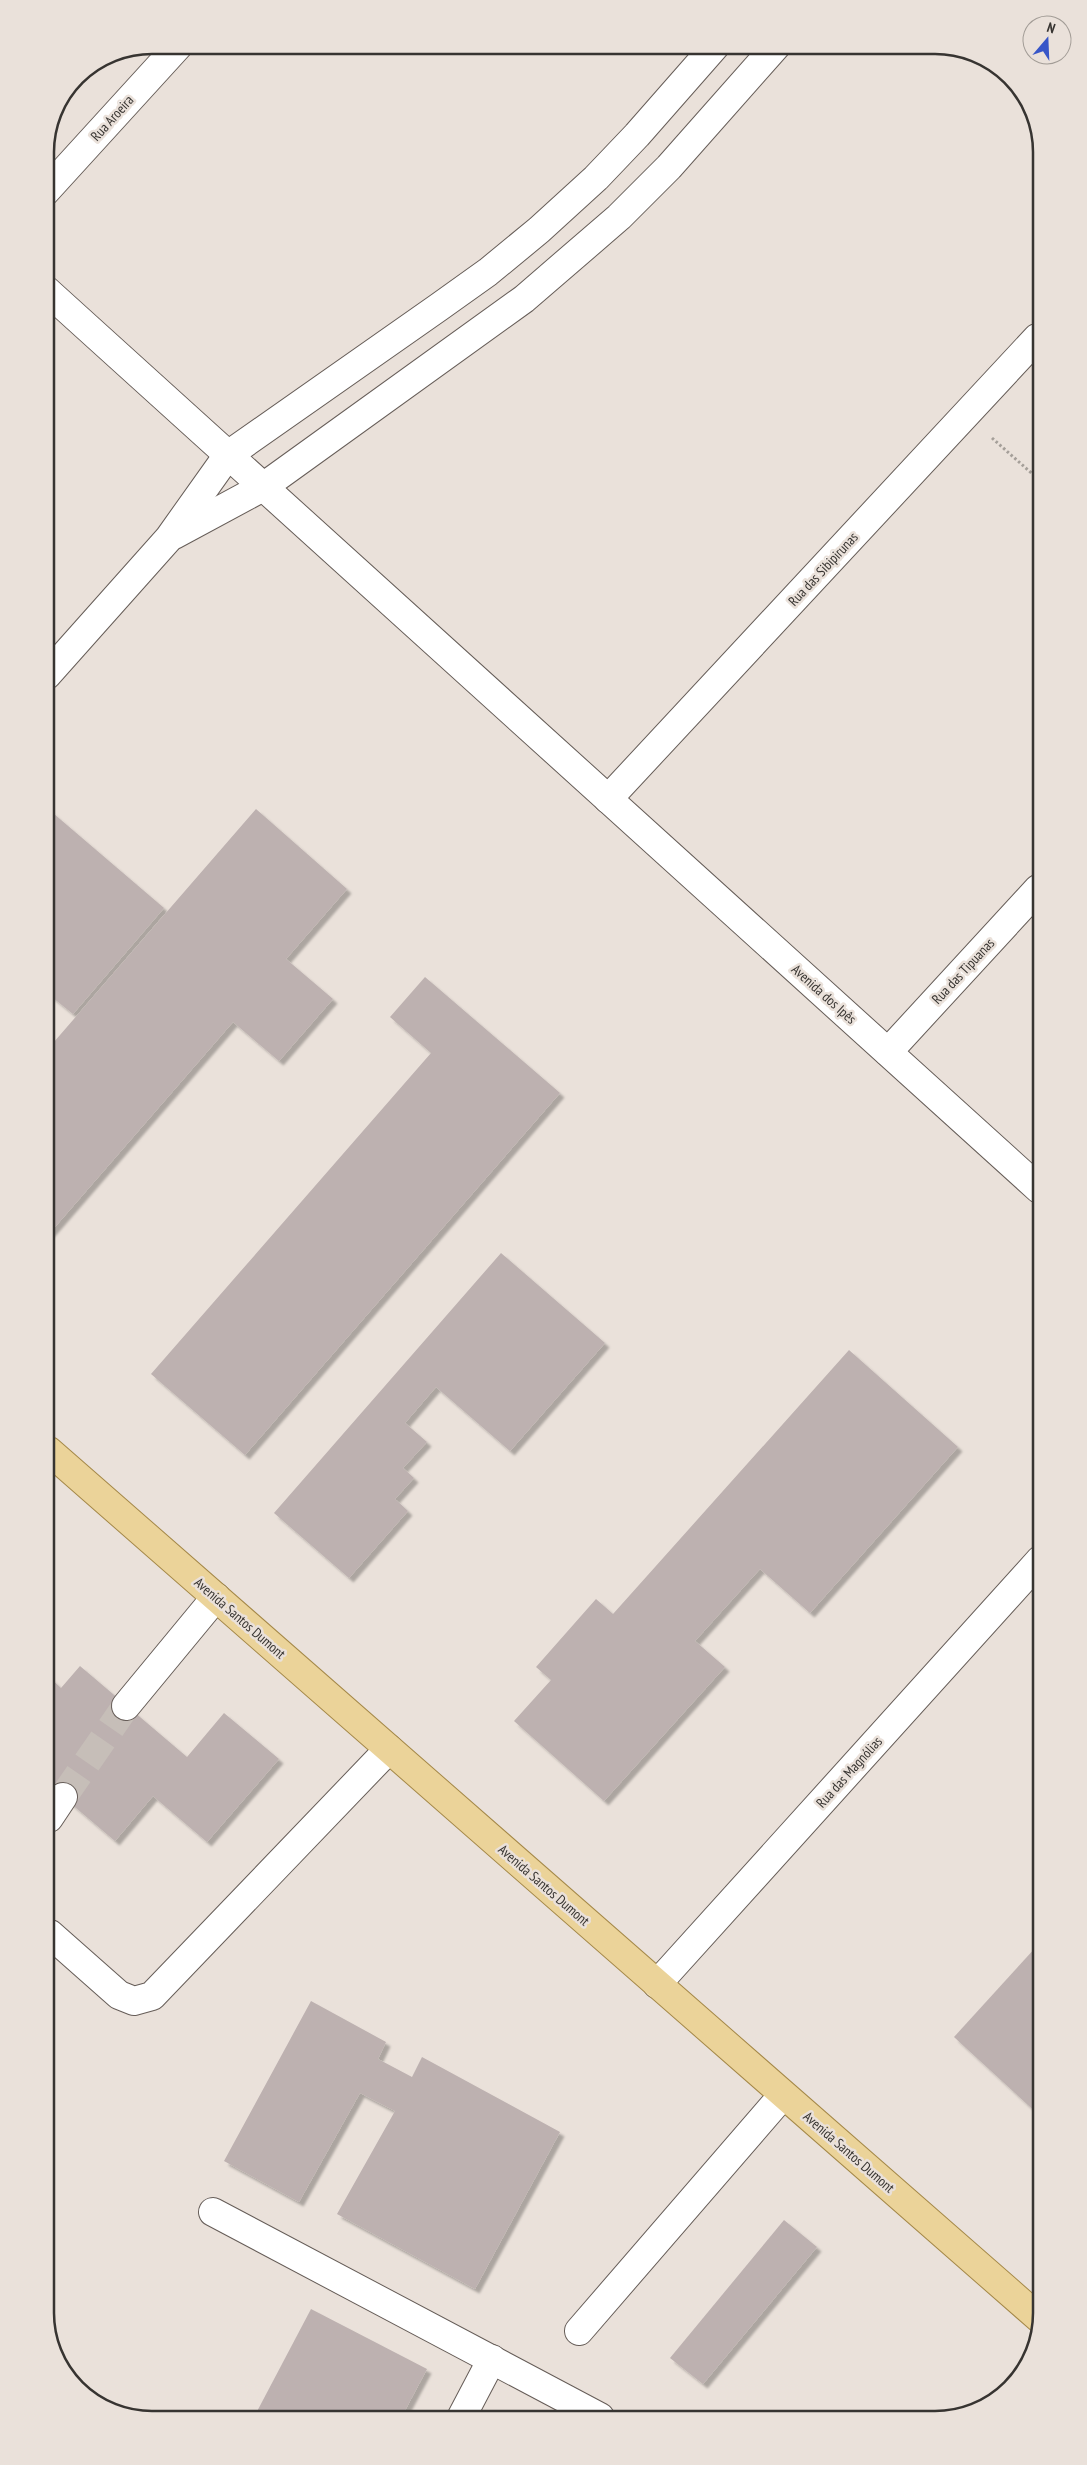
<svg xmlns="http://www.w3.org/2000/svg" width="1087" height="2465" font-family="'PT Sans Narrow',sans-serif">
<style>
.building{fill:#bdb1b0;filter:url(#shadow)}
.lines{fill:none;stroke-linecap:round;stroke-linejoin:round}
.minor-tunnel{stroke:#c6beb8;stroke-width:28;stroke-dasharray:28 14;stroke-linecap:butt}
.minor-casing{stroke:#665d58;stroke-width:30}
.major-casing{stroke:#a48848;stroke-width:30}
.path{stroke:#a59f99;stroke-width:3;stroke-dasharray:2.5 2.5;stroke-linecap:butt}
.minor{stroke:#fff;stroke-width:28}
.major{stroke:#ebd399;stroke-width:28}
.labels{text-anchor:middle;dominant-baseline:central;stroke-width:5;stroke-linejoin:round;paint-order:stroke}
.street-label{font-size:14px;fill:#373431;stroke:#eae1da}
.rim{fill:none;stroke:#373431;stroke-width:2.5}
</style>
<defs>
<filter id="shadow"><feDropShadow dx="4.5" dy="4.5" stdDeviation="1" flood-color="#0004"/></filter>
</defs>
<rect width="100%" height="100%" fill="#eae1da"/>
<g class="building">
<path d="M47 808 164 908 73 1014 47 993Z"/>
<path d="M256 809 347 889 286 959 333 999 279 1061 233 1022 48 1235 47 1050Z"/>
<path d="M425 977 560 1093 245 1455 151 1374 431 1053 390 1017Z"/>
<path d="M501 1253 605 1343 510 1451 436 1387 405 1423 427 1442 403 1468 414 1478 395 1499 408 1511 349 1578 274 1513Z"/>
<path d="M849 1350 958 1447 810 1613 760 1569 695 1641 725 1667 604 1801 514 1721 551 1680 536 1667 596 1599 613 1614Z"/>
<path d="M80 1666 187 1757 224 1713 279 1759 207 1842 153 1796 115 1841 49 1785V1677L61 1688Z"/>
<path d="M1036 1947 1041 1952V2117L954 2037Z"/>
<path d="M311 2001 386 2042 378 2059 412 2077 422 2057 560 2132 475 2289 337 2214 395 2111 360 2093 299 2202 224 2161Z"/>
<path d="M784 2220 817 2247 703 2384 670 2358Z"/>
<path d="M311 2309 427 2369 401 2418 253 2419Z"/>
</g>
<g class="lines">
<path class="minor-tunnel" d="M63 1797 126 1706"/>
<g class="minor-casing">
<g id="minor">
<path d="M45 192 179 45"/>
<path d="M46 290 1039 1189"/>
<path d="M174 535 263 487 524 299 619 217 669 167 777 45"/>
<path d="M47 675 169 538 228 455 439 307 488 272 539 230 596 178 637 135 716 45"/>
<path d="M608 799 1037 338"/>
<path d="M888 1052 1038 889"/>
<path d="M126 1706 216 1597"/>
<path d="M49 1818 63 1797"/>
<path d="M50 1934 119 1995 134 2001 152 1996 389 1749"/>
<path d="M657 1984 1040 1560"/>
<path d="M213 2212 600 2417"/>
<path d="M579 2331 783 2095"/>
<path d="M461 2418 492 2359"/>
</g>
</g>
<g class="major-casing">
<path id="major" d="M49 1451 1040 2319"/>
</g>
<path class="path" d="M992 438 1037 478"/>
<use href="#minor" class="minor"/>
<use href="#major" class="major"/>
</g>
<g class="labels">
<g class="street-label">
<text transform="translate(112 118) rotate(-48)">Rua Aroeira</text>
<text transform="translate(823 569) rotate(-47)">Rua das Sibipirunas</text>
<text transform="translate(963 971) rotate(-47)">Rua das Tipuanas</text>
<text transform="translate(824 994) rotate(42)">Avenida dos Ipês</text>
<text transform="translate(240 1618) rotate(41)">Avenida Santos Dumont</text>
<text transform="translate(849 1772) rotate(-48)">Rua das Magnólias</text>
<text transform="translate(544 1885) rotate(41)">Avenida Santos Dumont</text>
<text transform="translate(849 2152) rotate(41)">Avenida Santos Dumont</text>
</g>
</g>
<path d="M0 0H1087V2465H0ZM152 54H935A98 98 0 0 1 1033 152V2313A98 98 0 0 1 935 2411H152A98 98 0 0 1 54 2313V152A98 98 0 0 1 152 54Z" fill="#eae1da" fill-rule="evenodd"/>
<path class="rim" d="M152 54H935A98 98 0 0 1 1033 152V2313A98 98 0 0 1 935 2411H152A98 98 0 0 1 54 2313V152A98 98 0 0 1 152 54Z"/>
<g transform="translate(1047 40) rotate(19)"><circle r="24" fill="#eae1da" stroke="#a29c96"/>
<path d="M0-4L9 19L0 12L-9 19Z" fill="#3856c8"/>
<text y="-8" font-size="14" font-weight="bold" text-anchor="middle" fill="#373431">N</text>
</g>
</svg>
